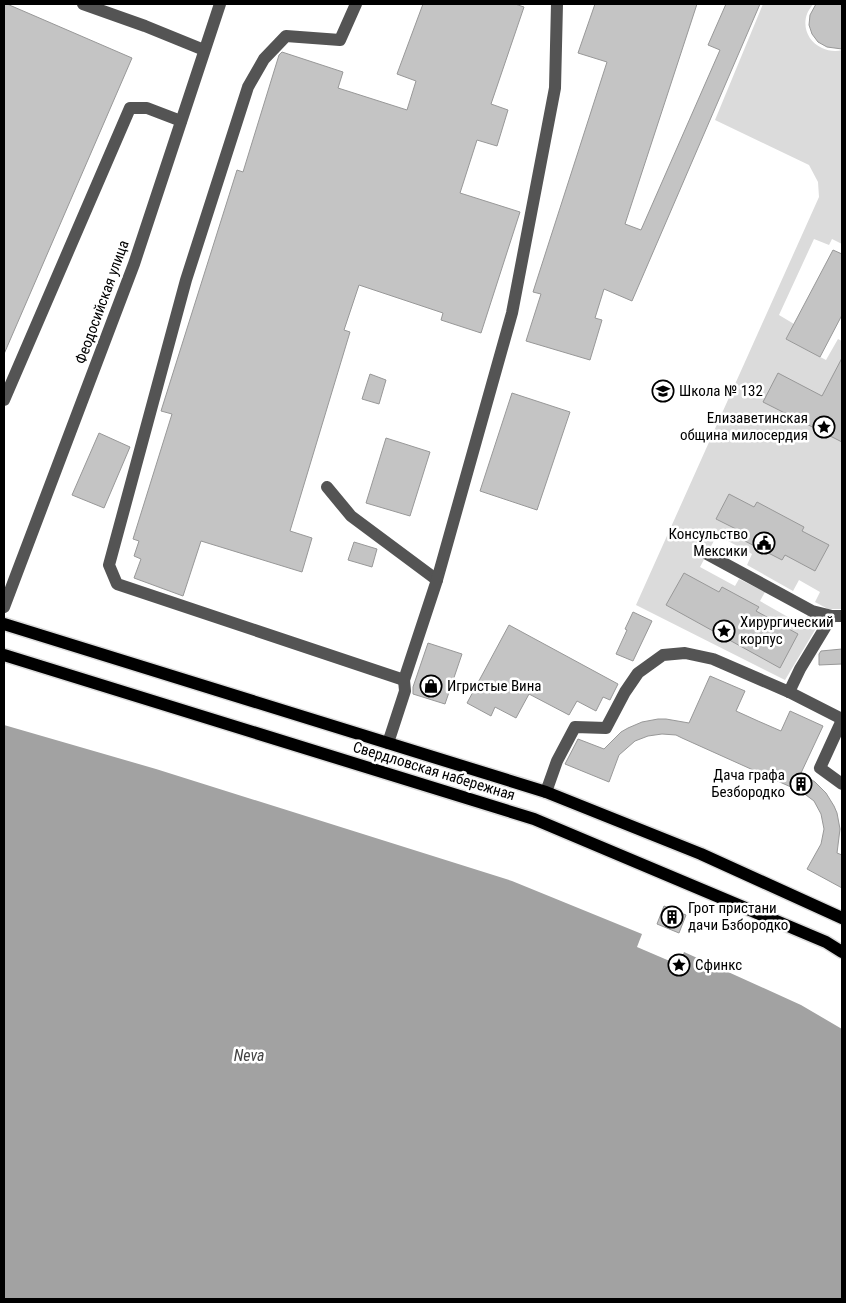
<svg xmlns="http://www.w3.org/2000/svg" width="846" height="1303" font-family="'Roboto Condensed',sans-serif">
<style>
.green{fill:#dbdbdb}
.water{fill:#a2a2a2}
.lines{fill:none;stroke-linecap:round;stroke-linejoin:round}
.ferry{stroke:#434343;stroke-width:1;stroke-dasharray:6 5;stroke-linecap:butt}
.building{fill:#c4c4c4;stroke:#989898}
.major-casing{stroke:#dbdbdb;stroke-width:15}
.minor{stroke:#545454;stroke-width:12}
.major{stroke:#000;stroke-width:12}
.labels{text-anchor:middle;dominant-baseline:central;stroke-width:5;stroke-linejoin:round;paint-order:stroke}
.street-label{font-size:15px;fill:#000;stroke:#fff}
.poi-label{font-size:15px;fill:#000;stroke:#fff;text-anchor:start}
.water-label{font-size:16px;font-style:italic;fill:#434343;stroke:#fff}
</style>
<rect width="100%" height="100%" fill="#fff"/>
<path class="green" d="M763 4H813C811 7 808 11 807 14 802 28 809 42 822 48 828 51 836 52 842 50V244L832 239 829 245 814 239 779 315 794 324 786 339 826 360 838 339 842 341V609H828L815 602 820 592 799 580 793 591 747 565 752 554 717 535 700 567 735 586 739 579 765 592 760 601 802 625 809 613 821 620 785 680 636 605 819 197 818 182 809 165 715 120Z"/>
<path class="water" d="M4 725 156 769 512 881 642 934 637 947 679 965 684 952 801 1005 842 1029V1299H4Z"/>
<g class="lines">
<path class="ferry" d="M4 1299H5"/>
</g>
<g class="building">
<path d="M4 4H7L132 58 4 354Z"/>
<path d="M423 4H515L524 7 491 104 508 110 497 146 477 140 460 193 520 212 481 333 441 320 443 313 359 285 344 330 350 332 290 531 312 538 302 572 201 541 183 596 134 578 141 559 134 556 139 541 133 539 172 414 161 411 237 170 243 172 279 55 282 52 343 72 338 88 407 110 416 81 397 74Z"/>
<path d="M595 4H697L625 224 641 230 720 50 708 45 726 4H760L632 301 604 289 595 318 602 320 590 360 526 341 541 294 533 292 607 62 578 53Z"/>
<path d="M816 4H842V49L827 47 818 42 812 34 809 25 810 15Z"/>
<path d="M833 250 842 254V315L820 357 786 339Z"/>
<path d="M842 358V442L763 402 778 373 822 396Z"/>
<path d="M370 374 386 380 379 404 362 399Z"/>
<path d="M512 393 570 412 537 510 480 491Z"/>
<path d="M99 433 130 447 104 508 72 495Z"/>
<path d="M386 438 430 452 410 516 366 503Z"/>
<path d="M729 494 754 507 757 502 804 527 802 531 829 545 815 571 785 555 782 560 739 538 742 532 716 519Z"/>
<path d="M354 542 377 549 372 567 348 560Z"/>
<path d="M684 573 719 592 722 587 759 607 756 611 798 634 780 668 666 605Z"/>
<path d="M633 612 652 621 633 661 616 654 627 630 625 629Z"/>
<path d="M509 625 618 684 610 700 603 697 596 711 577 701 569 715 529 694 516 718 495 707 491 716 467 703Z"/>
<path d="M428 643 462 654 445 704 413 694V687Z"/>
<path d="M842 649V664L819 665V654L821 651Z"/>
<path d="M710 676 745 691 736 711 758 721 781 731 790 711 823 726 801 773 815 782 826 793 834 806 837 813 840 829 837 853 842 855V888L807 869 821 844 824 829 821 814 814 801 802 792 682 738 676 735 662 734 648 736 635 741 619 755 609 782 565 764 578 739 604 749 621 732 628 728 642 722 658 719H666L689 723Z"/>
<path d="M664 906 686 915 679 933 657 924Z"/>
</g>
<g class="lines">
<g class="major-casing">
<g id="major">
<path d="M4 624 546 792 701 854 842 918"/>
<path d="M4 655 534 819 826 942 842 952"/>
</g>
</g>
<g class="minor">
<path d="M83 4 145 26 204 50"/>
<path d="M356 4 340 40 286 36 264 59 248 87 186 280 109 565 117 584 404 680"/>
<path d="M4 400 130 108H147L181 121"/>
<path d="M327 487 351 516 437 580"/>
<path d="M707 554 812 611 832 616H842"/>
<path d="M4 607 134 264 220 4"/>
<path d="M789 692 800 669 832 616"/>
<path d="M842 720 820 768 842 784"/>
<path d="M388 743 405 691 404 680 437 580 512 313 555 88 557 4"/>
<path d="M546 792 557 761 575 727 606 728 625 692 638 673 663 655 685 653 713 659 789 692 842 719"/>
</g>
<use href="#major" class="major"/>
</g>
<defs>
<g id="school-ring" transform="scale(1.125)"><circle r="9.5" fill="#fff" stroke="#000" stroke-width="1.5"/><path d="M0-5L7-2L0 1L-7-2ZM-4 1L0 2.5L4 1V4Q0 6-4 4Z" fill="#000"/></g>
<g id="sight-ring" transform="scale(1.125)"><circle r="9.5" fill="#fff" stroke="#000" stroke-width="1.5"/><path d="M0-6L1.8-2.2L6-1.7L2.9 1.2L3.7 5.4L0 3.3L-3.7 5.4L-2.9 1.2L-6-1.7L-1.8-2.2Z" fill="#000"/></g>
<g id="civic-ring" transform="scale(1.125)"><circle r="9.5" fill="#fff" stroke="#000" stroke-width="1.5"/><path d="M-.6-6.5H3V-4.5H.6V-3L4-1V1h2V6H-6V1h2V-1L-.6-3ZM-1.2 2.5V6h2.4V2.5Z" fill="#000"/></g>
<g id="shop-ring" transform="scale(1.125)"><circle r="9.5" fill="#fff" stroke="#000" stroke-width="1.5"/><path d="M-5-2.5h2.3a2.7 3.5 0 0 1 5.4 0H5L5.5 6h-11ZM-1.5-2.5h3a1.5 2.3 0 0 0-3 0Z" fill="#000"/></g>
<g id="building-ring" transform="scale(1.125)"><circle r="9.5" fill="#fff" stroke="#000" stroke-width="1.5"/><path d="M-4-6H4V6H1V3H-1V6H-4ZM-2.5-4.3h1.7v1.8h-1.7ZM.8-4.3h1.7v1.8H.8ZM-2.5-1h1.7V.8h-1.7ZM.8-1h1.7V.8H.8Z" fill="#000"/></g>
</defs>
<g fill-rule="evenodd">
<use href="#school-ring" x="663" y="391"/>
<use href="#sight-ring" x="824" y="427"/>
<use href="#civic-ring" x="764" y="543"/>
<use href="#sight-ring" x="724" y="631"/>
<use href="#shop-ring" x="431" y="686"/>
<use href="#building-ring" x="801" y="784"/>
<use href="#building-ring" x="672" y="917"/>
<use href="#sight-ring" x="679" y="965"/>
</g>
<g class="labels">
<g class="street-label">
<text transform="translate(102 302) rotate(-70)">Феодосийская улица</text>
<text transform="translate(434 771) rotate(17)">Свердловская набережная</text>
</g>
<g class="poi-label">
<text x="679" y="391">Школа № 132</text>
<text x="808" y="418" text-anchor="end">Елизаветинская<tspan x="808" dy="17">община милосердия</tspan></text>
<text x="748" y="534" text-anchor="end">Консульство<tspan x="748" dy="17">Мексики</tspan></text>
<text x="740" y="622">Хирургический<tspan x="740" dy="17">корпус</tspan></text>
<text x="447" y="686">Игристые Вина</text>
<text x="785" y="775" text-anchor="end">Дача графа<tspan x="785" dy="17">Безбородко</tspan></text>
<text x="688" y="908">Грот пристани<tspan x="688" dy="17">дачи Бзбородко</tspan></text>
<text x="695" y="965">Сфинкс</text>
</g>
<g class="water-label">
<text x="249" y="1055">Neva</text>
</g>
</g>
<rect width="846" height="1303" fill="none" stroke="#000000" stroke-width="10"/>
</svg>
